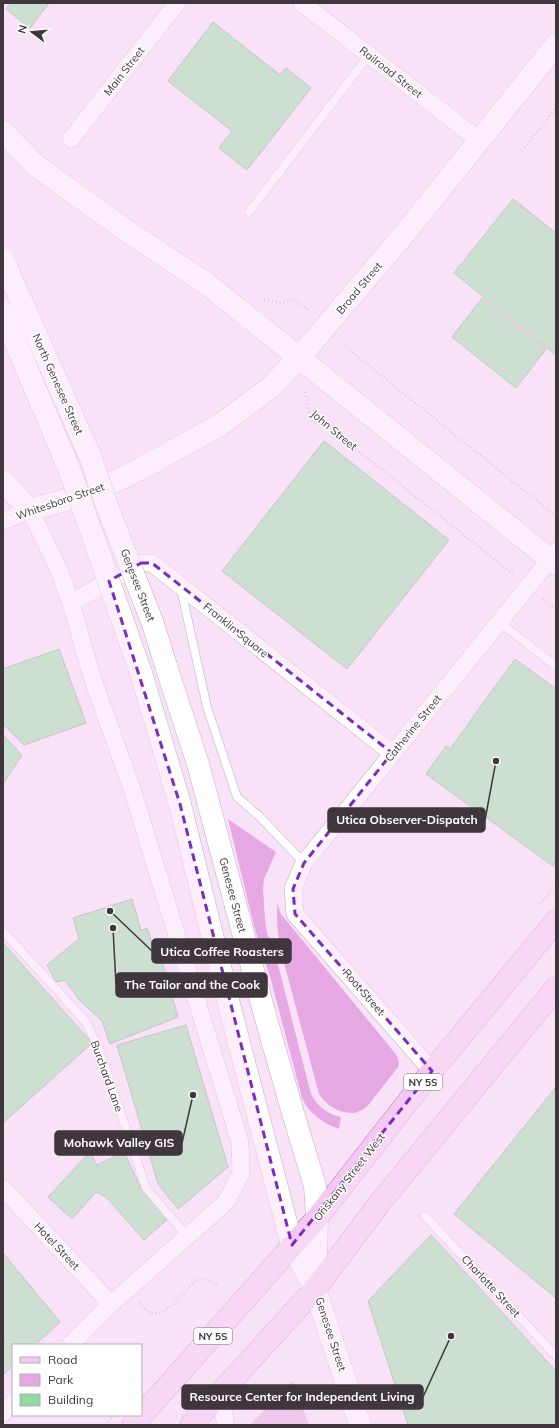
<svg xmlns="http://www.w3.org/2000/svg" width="559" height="1428" font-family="Mulish,sans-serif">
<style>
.green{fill:#e5a8e3}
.building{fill:#94dba3;stroke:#89a18d}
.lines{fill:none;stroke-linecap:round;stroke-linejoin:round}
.lane-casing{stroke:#c2abc1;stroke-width:9}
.street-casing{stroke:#c2abc1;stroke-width:18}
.secondary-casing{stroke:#c2abc1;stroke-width:23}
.primary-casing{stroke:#b07eae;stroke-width:23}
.path{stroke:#bdaabc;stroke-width:2.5;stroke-dasharray:1 3;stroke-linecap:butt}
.lane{stroke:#fff;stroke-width:8}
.street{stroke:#fff;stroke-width:17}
.secondary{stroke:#fff;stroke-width:22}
.primary{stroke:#f4c8f3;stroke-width:22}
.secondary-bridge-casing{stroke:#c2abc1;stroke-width:23;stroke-linecap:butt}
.secondary-bridge{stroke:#fff;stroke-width:22}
.marked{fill:none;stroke:#7b2cbf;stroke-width:3;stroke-dasharray:8 5;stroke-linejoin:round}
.labels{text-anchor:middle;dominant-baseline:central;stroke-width:3;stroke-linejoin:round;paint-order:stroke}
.shield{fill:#fff;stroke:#797278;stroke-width:1}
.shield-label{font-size:10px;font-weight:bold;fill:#3f363e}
.street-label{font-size:11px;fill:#3f363e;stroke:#fff}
.leader{fill:none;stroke:#3f363e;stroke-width:1.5}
.callout-dot{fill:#3f363e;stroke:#fff;stroke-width:1.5}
.callout{fill:#3f363e;stroke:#3f363e;stroke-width:1.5}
.callout-label{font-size:12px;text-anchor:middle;font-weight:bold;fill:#fff}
</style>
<rect width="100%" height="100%" fill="#f9e1f8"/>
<g class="green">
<path d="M228 819 276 852 264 879 263 889 265 920 267 933 275 953 311 1094C318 1107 327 1114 341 1117L339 1129C323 1123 309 1114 302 1098L271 980 254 926Z"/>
<path d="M277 903 281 914 394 1052 398 1058 399 1066C391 1076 384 1085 376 1095 373 1099 370 1104 366 1107 351 1121 327 1108 319 1094L279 944 277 922Z"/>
<path d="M293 1381 309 1425H250Z"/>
</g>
<g class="building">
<path d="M11 3H49L30 28 6 9Z"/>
<path d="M213 22 280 75 286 68 311 88 247 170 219 148 232 131 168 81Z"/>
<path d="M513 199 556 233V355L454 273Z"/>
<path d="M482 298 546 349 516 388 452 337Z"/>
<path d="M324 441 449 540 347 669 222 571Z"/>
<path d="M59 649 86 723 24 745 3 724V669Z"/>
<path d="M515 659 556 689V861L553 866 426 774 446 746 450 749Z"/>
<path d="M3 735 22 755 3 784Z"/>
<path d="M132 899 141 930 147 928 156 954H160L178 1017 110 1044 102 1021 79 1000 65 980 56 982 47 965 79 939 73 918Z"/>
<path d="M3 943 92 1043 3 1123Z"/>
<path d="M186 1025 228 1167 178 1209 158 1184 117 1045Z"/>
<path d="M556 1087V1298L454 1214Z"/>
<path d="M90 1152 97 1165 124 1152 139 1184 169 1218 144 1240 106 1197 96 1192 72 1219 48 1197Z"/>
<path d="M431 1235 556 1371V1425H408L368 1301Z"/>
<path d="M3 1253 60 1322 35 1345H13V1365L3 1375V1340L5 1338 3 1336Z"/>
</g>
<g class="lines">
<g class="lane-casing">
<g id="lane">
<path d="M249 212 369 55"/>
<path d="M181 589 207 707 237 797 259 816 304 863"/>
<path d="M499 622 556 666"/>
<path d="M3 931 86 1022 100 1051 146 1188 187 1236"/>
<path d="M425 1216 556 1356"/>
</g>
</g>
<g class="street-casing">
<g id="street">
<path d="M302 3 480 141"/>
<path d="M71 139 177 3"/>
<path d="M3 521 30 510 59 570 71 603 92 677 132 789 240 1142 241 1173 226 1202 111 1304 70 1345"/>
<path d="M71 603 141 563H152L392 753"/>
<path d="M432 1071 295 914 293 889 304 863 556 552"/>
<path d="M3 1188 111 1304"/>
<path d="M219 1393 226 1425"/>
<path d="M3 1413 13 1403"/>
</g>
</g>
<g class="secondary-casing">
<g id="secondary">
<path d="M3 132 35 165 127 231 207 284 556 564"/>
<path d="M3 481 30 510 75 497 116 481 142 468 220 425 271 387 299 358 405 233 556 45"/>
<path d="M166 666 198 764 266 1019 293 1113 315 1186 317 1218 315 1288"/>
<path d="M141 673 180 804 231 1012 292 1245 315 1289 360 1425"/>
</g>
</g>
<g class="primary-casing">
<g id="primary">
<path d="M133 1425 317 1218 432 1071 556 921"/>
<path d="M191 1425 315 1289 379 1204 556 988"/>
</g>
</g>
<g class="path">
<path d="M522 151 556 108"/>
<path d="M264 300 281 303 294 299 310 311"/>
<path d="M341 341 353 353 556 516"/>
<path d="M305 392 309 412 513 574"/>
<path d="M543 599 556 610"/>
<path d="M540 904 556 884"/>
<path d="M139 1303C143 1307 147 1312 151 1313 168 1317 185 1291 195 1280L204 1279 219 1286"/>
<path d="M105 1425 112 1417"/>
</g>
<use href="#lane" class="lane"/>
<use href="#street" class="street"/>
<use href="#secondary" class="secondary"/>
<use href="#primary" class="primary"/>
<g class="secondary-bridge-casing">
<g id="secondary-bridge">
<path d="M3 260 90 456 108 509 153 624 166 666"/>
<path d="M3 313 70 471 141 673"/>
</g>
</g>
<use href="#secondary-bridge" class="secondary-bridge"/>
</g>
<path d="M0 0H559V1428H0ZM141 563H152L392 753 304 863 293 889 295 914 432 1071 292 1245 180 804 109 581Z" fill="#f9e1f8" fill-opacity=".55" fill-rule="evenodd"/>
<path class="marked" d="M141 563H152L392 753 304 863 293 889 295 914 432 1071 292 1245 180 804 109 581Z"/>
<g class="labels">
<g class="shield">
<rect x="404" y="1074" width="38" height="16" rx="3"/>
<rect x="194" y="1328" width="38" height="16" rx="3"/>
</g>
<g class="shield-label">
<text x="423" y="1082">NY 5S</text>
<text x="213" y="1336">NY 5S</text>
</g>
<g class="street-label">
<text transform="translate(124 71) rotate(-52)">Main Street</text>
<text transform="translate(391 72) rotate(38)">Railroad Street</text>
<text transform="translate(359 288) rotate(-50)">Broad Street</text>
<text transform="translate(58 384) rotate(66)">North Genesee Street</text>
<text transform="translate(334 430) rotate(40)">John Street</text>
<text transform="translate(60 501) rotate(-19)">Whitesboro Street</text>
<text transform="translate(138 585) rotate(69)">Genesee Street</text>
<text transform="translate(236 630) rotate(39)">Franklin Square</text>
<text transform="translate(413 728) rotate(-51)">Catherine Street</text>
<text transform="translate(233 895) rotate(75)">Genesee Street</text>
<text transform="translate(364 992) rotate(49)">Root Street</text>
<text transform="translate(107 1076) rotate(70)">Burchard Lane</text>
<text transform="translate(349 1177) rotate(-52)">Oriskany Street West</text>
<text transform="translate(57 1246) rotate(47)">Hotel Street</text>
<text transform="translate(491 1286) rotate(47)">Charlotte Street</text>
<text transform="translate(331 1334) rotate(72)">Genesee Street</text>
</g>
</g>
<path class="leader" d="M496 761L485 820M110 911L152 951M113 928L116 985M193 1095L182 1143M451 1336L423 1397"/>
<g class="callout-dot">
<circle cx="496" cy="761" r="4"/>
<circle cx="110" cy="911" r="4"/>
<circle cx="113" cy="928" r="4"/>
<circle cx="193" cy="1095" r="4"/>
<circle cx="451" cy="1336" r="4"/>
</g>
<g class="callout">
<rect x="328" y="808" width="157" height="24" rx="4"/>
<rect x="152" y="939" width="139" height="24" rx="4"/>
<rect x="116" y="973" width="151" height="24" rx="4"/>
<rect x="55" y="1131" width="127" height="24" rx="4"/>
<rect x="182" y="1385" width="241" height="24" rx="4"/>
</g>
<g class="callout-label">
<text x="407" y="824">Utica Observer-Dispatch</text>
<text x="222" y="956">Utica Coffee Roasters</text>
<text x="192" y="989">The Tailor and the Cook</text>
<text x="119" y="1147">Mohawk Valley GIS</text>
<text x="302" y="1401">Resource Center for Independent Living</text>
</g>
<rect width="559" height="1428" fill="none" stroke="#3f363e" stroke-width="8"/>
<rect x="12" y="1344" width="130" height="72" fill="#ffffff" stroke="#b2afb2"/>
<rect x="20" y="1357" width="20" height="6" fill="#f4c8f3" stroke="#b2afb2"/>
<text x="48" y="1364" font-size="12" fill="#3f363e">Road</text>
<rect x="20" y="1374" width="20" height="12" fill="#e5a8e3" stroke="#b2afb2"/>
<text x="48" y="1384" font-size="12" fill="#3f363e">Park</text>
<rect x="20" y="1394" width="20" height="12" fill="#94dba3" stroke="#b2afb2"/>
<text x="48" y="1404" font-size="12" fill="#3f363e">Building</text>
<g transform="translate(32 32) rotate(286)" stroke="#ffffff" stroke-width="3" paint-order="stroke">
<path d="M0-3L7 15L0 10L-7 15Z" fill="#3f363e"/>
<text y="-6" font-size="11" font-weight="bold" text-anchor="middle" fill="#3f363e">N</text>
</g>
</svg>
